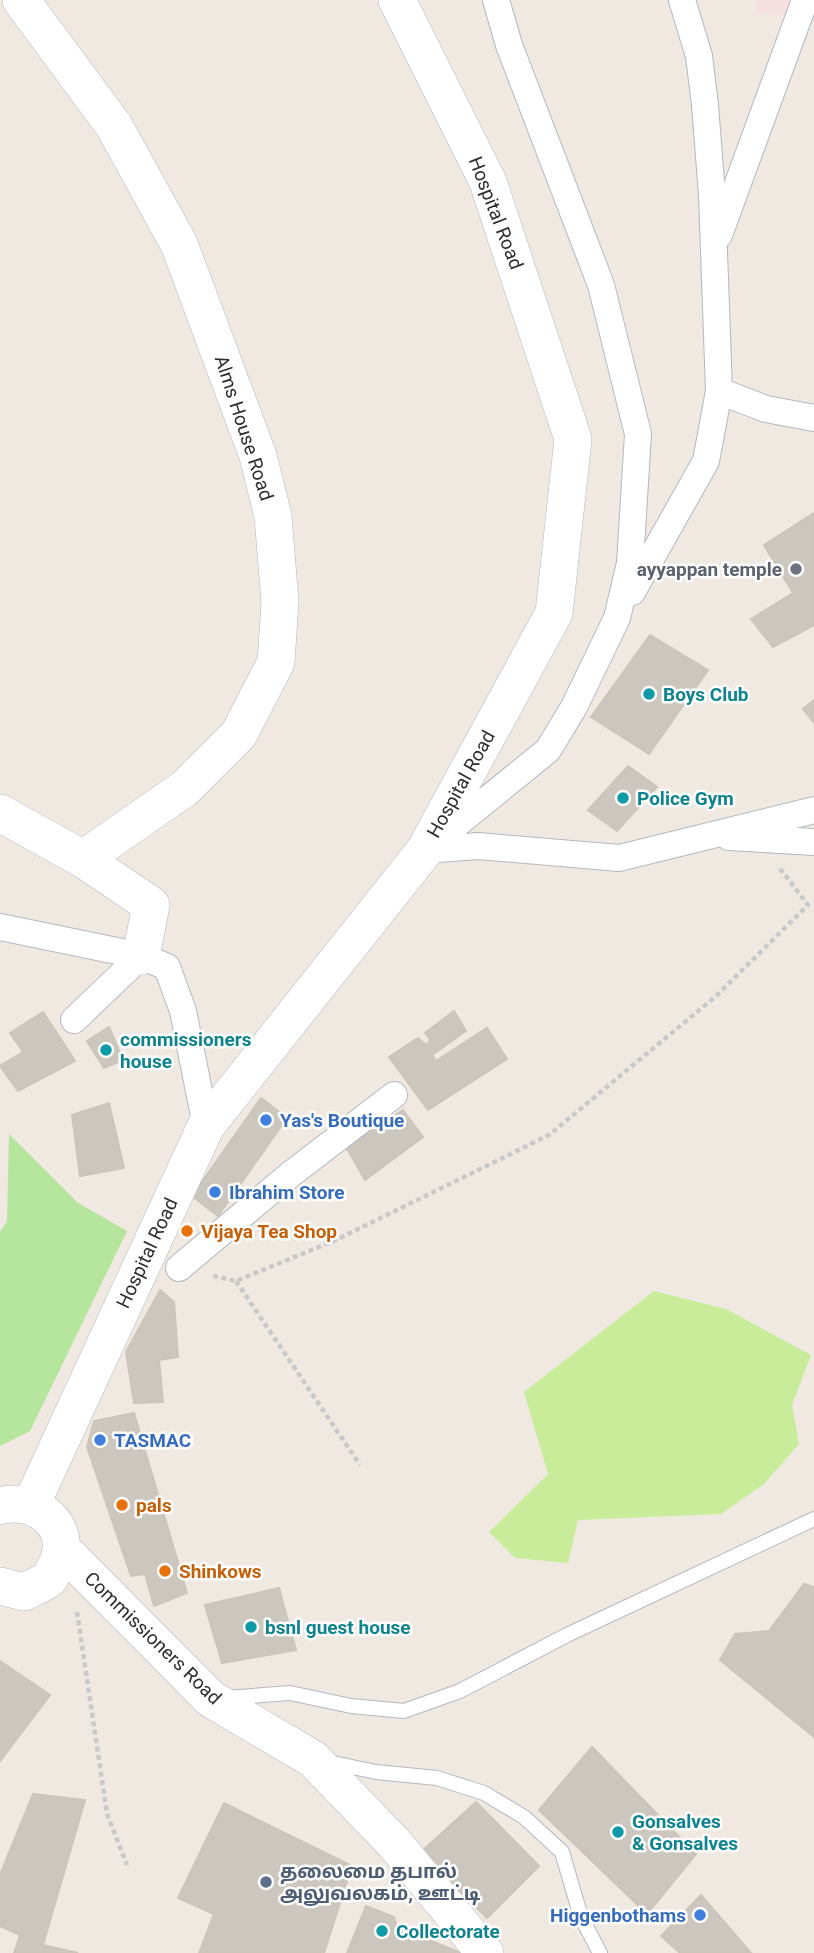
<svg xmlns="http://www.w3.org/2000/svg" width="814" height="1953" font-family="Roboto,'Noto Sans Tamil',sans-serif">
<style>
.medical{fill:#f5dfe0}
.green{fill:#b6e59e}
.pitch{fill:#c9ec9a}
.building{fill:#cbc7bf;stroke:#cbc5ba;stroke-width:2}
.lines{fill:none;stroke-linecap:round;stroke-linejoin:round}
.lane-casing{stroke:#b4b7c1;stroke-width:16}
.street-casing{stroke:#b4b7c1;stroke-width:28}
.secondary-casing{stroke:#b4b7c1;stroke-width:38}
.path{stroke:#c9c9c9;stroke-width:4.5;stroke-dasharray:5 3.5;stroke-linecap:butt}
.lane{stroke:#fff;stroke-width:14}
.street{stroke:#fff;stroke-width:26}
.secondary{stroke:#fff;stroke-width:37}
.worship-dot{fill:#6b7280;stroke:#fff;stroke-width:2.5}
.culture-dot{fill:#0f9aa8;stroke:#fff;stroke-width:2.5}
.shop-dot{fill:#3f7fe0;stroke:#fff;stroke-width:2.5}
.food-dot{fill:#e8710a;stroke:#fff;stroke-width:2.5}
.service-dot{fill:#5c6f8a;stroke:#fff;stroke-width:2.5}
.labels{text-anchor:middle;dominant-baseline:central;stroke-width:5;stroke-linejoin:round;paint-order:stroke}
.street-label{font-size:19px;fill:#2e2e2e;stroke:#fff}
.worship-label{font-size:19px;font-weight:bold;fill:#5b616d;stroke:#fff;text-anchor:end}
.culture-label{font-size:19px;font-weight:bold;fill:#0d838f;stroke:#fff;text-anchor:start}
.shop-label{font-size:19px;font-weight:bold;fill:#366cbe;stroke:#fff;text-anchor:start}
.food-label{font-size:19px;font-weight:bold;fill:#c56008;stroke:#fff;text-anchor:start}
.service-label{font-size:19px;font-weight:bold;fill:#4e5e75;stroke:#fff;text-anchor:start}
</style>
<rect width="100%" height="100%" fill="#efe9e1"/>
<path class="medical" d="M758 0H791L788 16 755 13Z"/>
<path class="green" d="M9 1134 78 1203 127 1231 30 1431 0 1446V1232L7 1221Z"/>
<path class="pitch" d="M654 1291 726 1309 811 1355 792 1405 799 1444 764 1484 721 1514 578 1520 568 1563 515 1558 489 1532 548 1474 524 1392Z"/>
<g class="building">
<path d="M814 513V625L773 647 751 619 793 593 764 545Z"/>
<path d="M650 635 708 670 649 754 591 717Z"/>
<path d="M814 700V723L803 709Z"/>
<path d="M628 766 657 787 617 831 588 810Z"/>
<path d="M454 1011 466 1031 432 1055 436 1061 487 1028 507 1059 428 1110 389 1057 418 1038 426 1045 431 1040 425 1033Z"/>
<path d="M43 1012 75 1061 18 1091 0 1066 23 1052 10 1033Z"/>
<path d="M109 1027 123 1060 104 1068 87 1041Z"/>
<path d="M261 1098 287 1118 218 1216 192 1196Z"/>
<path d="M109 1103 124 1168 80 1176 72 1115Z"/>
<path d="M403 1110 423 1137 365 1180 346 1147Z"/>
<path d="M160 1290 174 1302 178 1357 159 1360 163 1402 134 1403 126 1352Z"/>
<path d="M134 1413 187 1593 154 1606 145 1574 131 1576 87 1447 94 1421Z"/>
<path d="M804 1584 814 1587V1737L720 1660 735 1634 769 1631Z"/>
<path d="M279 1588 296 1650 222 1663 205 1605Z"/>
<path d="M0 1661 50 1695 0 1761Z"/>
<path d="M592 1747 696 1854 647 1914 539 1810Z"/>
<path d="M33 1794 85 1800 43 1945 78 1953H14L20 1935 0 1926V1875Z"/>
<path d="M476 1802 539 1866 487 1918 421 1852Z"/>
<path d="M224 1803 352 1866 324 1953H199L214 1914 178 1898Z"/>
<path d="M701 1895 751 1953H680L661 1936Z"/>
<path d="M366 1906 394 1917 397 1927 461 1953H347Z"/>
</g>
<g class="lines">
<g class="lane-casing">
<g id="lane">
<path d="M226 1698 290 1693 351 1706 404 1711 460 1691 567 1635 814 1519"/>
<path d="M328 1762 376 1772 437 1778 484 1793 524 1817 562 1852 581 1917 600 1953"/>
</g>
</g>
<g class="street-casing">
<g id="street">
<path d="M496 0 509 45 601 285 638 434 630 563 617 618 574 707 548 750 425 850 478 846 619 858 814 810"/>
<path d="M719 235 805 0"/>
<path d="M719 391 766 409 814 418"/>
<path d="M632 592 706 461 719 391 712 195 705 105 699 56 682 0"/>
<path d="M729 837 814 842"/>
<path d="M0 927 141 956 167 967 183 1011 206 1126"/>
<path d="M74 1020 141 956"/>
<path d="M179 1268 291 1174 394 1095"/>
</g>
</g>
<g class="secondary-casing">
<g id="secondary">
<path d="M21 0 114 126 179 244 258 456 273 516 280 602 276 662 239 734 185 788 83 859"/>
<path d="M0 813 83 859 151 905 141 956"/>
<path d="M31 1505 206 1126 425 850 554 613 573 439 488 182 397 0"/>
<path d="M0 1506C37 1496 74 1527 57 1564 54 1569 52 1576 49 1579 42 1584 32 1588 24 1592L0 1586"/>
<path d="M62 1553 69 1556 211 1699 313 1759 395 1844 485 1953"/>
</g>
</g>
<g class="path">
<path d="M213 1276 236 1281 336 1240 549 1135 715 997 808 905 778 866"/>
<path d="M236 1281 360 1465"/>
<path d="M77 1612 107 1814 127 1865"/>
</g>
<use href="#lane" class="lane"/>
<use href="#street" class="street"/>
<use href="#secondary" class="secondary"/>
</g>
<circle class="worship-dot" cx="796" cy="569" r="7"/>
<g class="culture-dot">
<circle cx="649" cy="694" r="7"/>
<circle cx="623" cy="798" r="7"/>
<circle cx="106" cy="1050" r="7"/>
<circle cx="251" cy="1627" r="7"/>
<circle cx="618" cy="1832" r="7"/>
<circle cx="382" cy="1931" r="7"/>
</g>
<g class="shop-dot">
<circle cx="266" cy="1120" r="7"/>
<circle cx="215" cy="1192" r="7"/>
<circle cx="100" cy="1440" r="7"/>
<circle cx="700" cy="1915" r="7"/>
</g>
<g class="food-dot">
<circle cx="187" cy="1231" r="7"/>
<circle cx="122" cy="1505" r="7"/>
<circle cx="165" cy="1571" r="7"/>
</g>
<circle class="service-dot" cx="266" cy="1882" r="7"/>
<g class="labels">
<g class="street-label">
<text transform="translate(496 213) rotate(69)">Hospital Road</text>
<text transform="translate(244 428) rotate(72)">Alms House Road</text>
<text transform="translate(461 784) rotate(-61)">Hospital Road</text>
<text transform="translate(147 1253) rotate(-65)">Hospital Road</text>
<text transform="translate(153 1638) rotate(44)">Commissioners Road</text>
</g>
<g class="worship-label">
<text x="782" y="569">ayyappan temple</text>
</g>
<g class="culture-label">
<text x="663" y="694">Boys Club</text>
<text x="637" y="798">Police Gym</text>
<text x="120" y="1039">commissioners<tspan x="120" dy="22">house</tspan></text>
<text x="265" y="1627">bsnl guest house</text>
<text x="632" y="1821">Gonsalves<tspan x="632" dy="22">&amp; Gonsalves</tspan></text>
<text x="396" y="1931">Collectorate</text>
</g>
<g class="shop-label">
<text x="280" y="1120">Yas's Boutique</text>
<text x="229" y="1192">Ibrahim Store</text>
<text x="114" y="1440">TASMAC</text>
<text x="686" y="1915" text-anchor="end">Higgenbothams</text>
</g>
<g class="food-label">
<text x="201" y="1231">Vijaya Tea Shop</text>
<text x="136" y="1505">pals</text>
<text x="179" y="1571">Shinkows</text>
</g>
<g class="service-label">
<text x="280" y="1871">தலைமை தபால்<tspan x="280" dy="22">அலுவலகம், ஊட்டி</tspan></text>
</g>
</g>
</svg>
